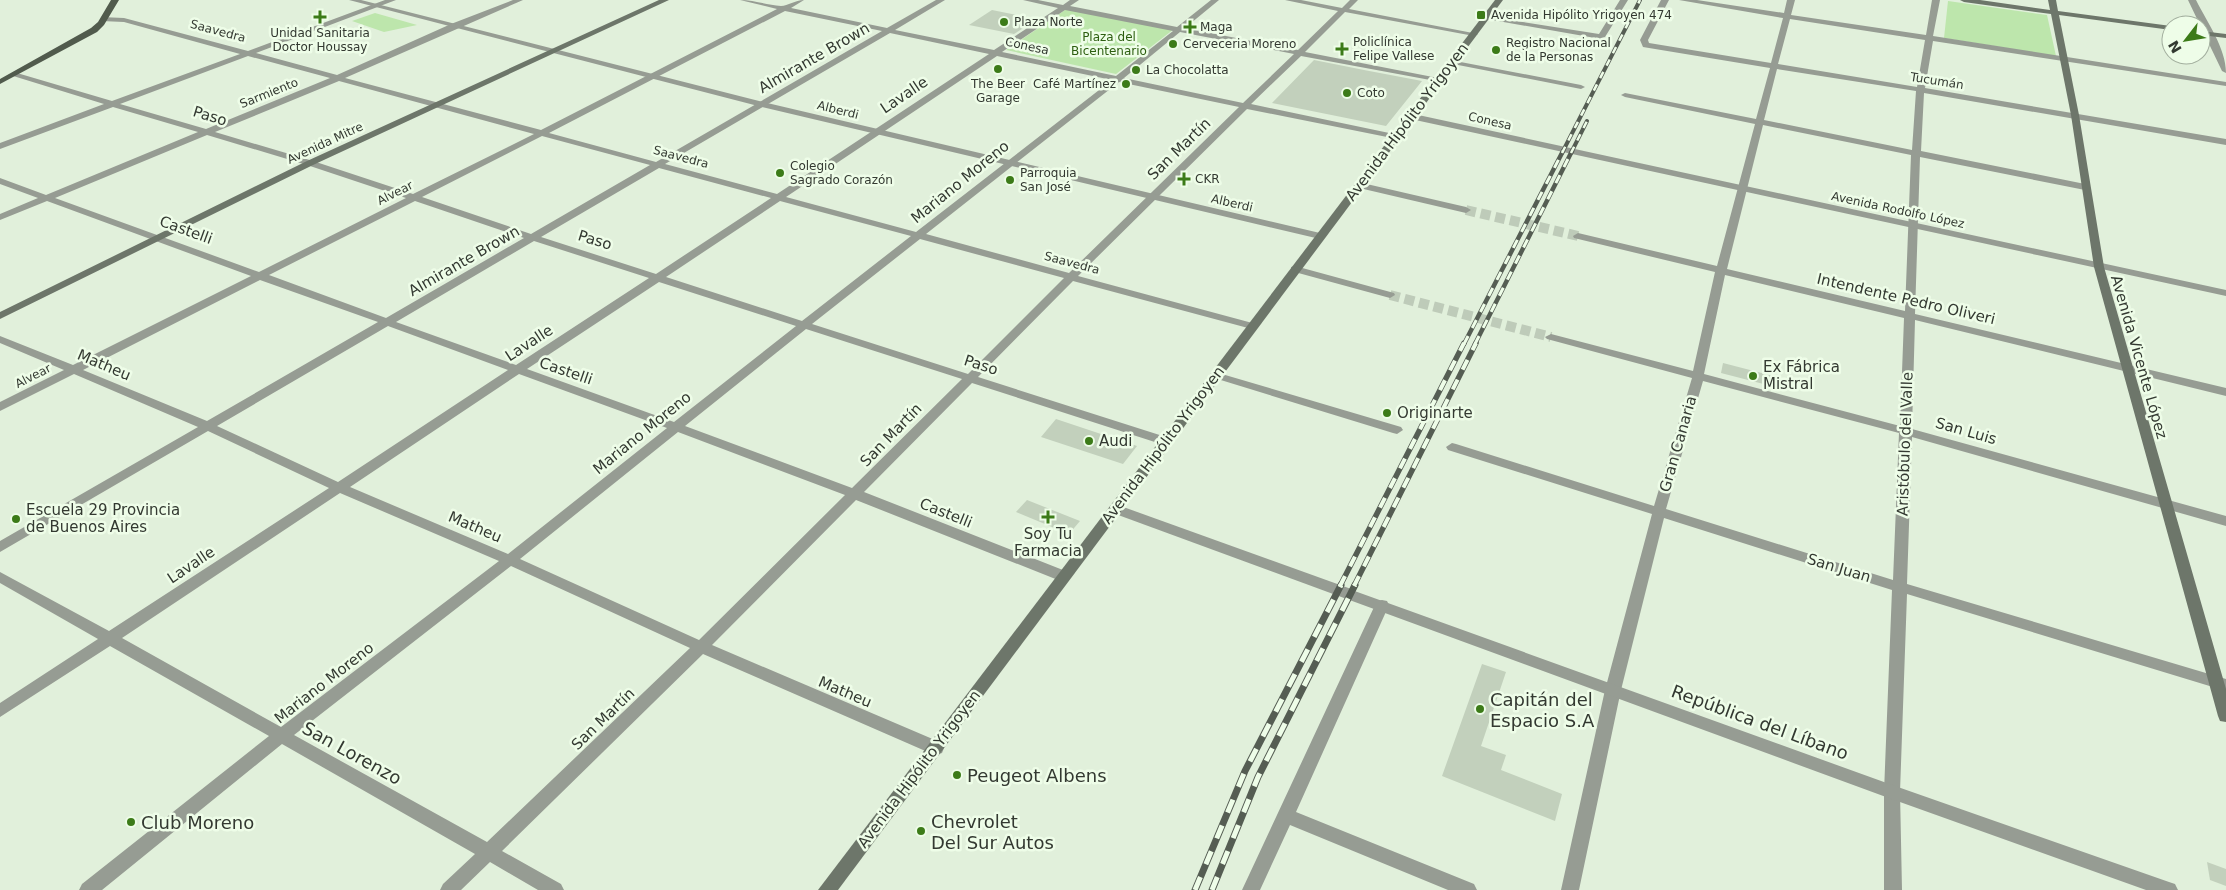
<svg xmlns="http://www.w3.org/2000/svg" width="2226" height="890" font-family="'DejaVu Sans',sans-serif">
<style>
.green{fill:#bde6ac}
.building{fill:#c2d0bc}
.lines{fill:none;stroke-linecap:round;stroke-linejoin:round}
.minor-tunnel{stroke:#becbb9;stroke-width:10;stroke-dasharray:10 5;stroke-linecap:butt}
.minor{fill:#969c93;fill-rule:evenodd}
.tertiary{fill:#969c93;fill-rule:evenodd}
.secondary{fill:#6d766a;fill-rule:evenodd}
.primary{fill:#515b4d;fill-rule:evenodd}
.rail-far3-casing{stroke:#555d53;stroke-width:4}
.rail-far2-casing{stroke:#555d53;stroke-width:4.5}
.rail-far1-casing{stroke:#555d53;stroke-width:5.5}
.rail-casing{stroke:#555d53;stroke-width:7}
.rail-far3{stroke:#eefde8;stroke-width:2.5;stroke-dasharray:7;stroke-linecap:butt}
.rail-far2{stroke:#eefde8;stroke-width:3;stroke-dasharray:9;stroke-linecap:butt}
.rail-far1{stroke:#eefde8;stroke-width:4;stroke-dasharray:11;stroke-linecap:butt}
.rail{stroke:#eefde8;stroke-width:5;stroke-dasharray:14;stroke-linecap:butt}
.poi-dot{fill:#3c7b18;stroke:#eefde8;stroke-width:2}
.labels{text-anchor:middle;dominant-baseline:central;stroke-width:5;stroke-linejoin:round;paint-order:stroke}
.far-poi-label{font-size:12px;fill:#333931;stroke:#eefde8;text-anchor:start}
.far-street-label{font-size:12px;fill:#333931;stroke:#eefde8}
.far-park-label{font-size:12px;fill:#2d5e10;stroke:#eefde8}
.street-label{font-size:15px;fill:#333931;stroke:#eefde8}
.poi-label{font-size:15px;fill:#333931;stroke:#eefde8;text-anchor:start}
.near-poi-label{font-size:18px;fill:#333931;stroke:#eefde8;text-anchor:start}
.near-street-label{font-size:18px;fill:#333931;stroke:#eefde8}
</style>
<rect width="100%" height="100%" fill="#e1f0db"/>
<g class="green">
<path d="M1948 1 2047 15 2056 56 1944 38Z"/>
<path d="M1068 8 1174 29 1116 74 1006 50Z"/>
<path d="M375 13 417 25 384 32 352 21Z"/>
</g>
<g class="building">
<path d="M992 10 1037 19 1014 34 969 25Z"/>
<path d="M1314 60 1364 70 1422 81 1386 126 1272 103Z"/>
<path d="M1723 363 1785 379 1783 389 1721 373Z"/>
<path d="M1056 419 1137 446 1123 464 1041 437Z"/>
<path d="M1027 500 1080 521 1069 534 1016 512Z"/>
<path d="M1482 664 1506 672 1481 746 1506 755 1501 770 1562 794 1555 821 1442 776Z"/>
<path d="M2207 862 2226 869V886L2210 880Z"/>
</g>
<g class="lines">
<g class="minor-tunnel">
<path d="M1466 210 1578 236"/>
<path d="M1390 295 1551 337"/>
</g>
<g class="minor">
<path d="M385 0H396L256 53 337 75 451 24 513 0H523L345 78 541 130 777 9 740 0C754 0 767 5 781 6 788 6 795 0 804 0L791 8 887 28 936 0H945L895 30 994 50 1058 8 1023 0H1038L1063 5 1070 0H1079L1070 6 1177 27 1211 0H1219L1185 28 1298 50 1338 11 1285 0H1301L1342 8 1350 0H1358L1349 9 1478 34 1474 36 1345 12 1305 52 1438 78 1442 80 1441 82 1301 56 1251 104 1394 134 1397 135V139L1247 109 1078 276 1256 324 1258 326 1256 328H1248L1073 281 978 377 1169 438 1171 441 1169 444H1161L972 383 864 492 1068 572 1070 576 1068 580H1058L856 500 712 645 942 743 944 748 942 753 936 755 930 753 703 654 502 851 561 884 564 890H538L490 862 461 890H440L443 884 475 854 282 744 102 890H79L82 884 269 736 110 646 0 717V703L98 639 0 583V572L109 631 329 488 208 431 0 552V541L198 427 74 374 0 411V402L64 370 0 343V336L73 365 251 276 47 201 0 220V214L38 198 0 184V178L46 195 198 132 113 107 0 149V143L104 104 10 75 17 73 112 101 240 54 124 22 101 21V17L124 18 248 51ZM1065 10 1173 31 1116 76 1002 52ZM785 11 882 31 656 162 549 133ZM1180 32 1294 54 1243 103 1124 78ZM890 33 989 54 777 194 665 164ZM248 56 330 78 206 129 120 104ZM997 56 1112 80 916 232 786 197ZM339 81 534 134 413 194 313 161 215 132ZM1119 82 1239 107 1069 273 926 234ZM207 135 307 165 406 198 259 272 55 198ZM542 136 650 165 531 234 422 197ZM659 168 771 198 656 274 541 237ZM415 201 524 238 386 318 269 275ZM780 201 911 236 802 321 666 277ZM920 239 1064 278 968 374 812 324ZM534 241 649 278 516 365 396 322ZM260 280 378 322 207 421 83 370ZM659 282 796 326 674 422 527 369ZM388 326 508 370 338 482 217 426ZM806 329 962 379 852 488 685 426ZM519 374 667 428 508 554 350 487ZM678 432 845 495 699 640 520 559ZM340 493 499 561 281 727 122 638ZM511 566 690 648 487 842 294 735Z"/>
<path d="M1620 0H1628L1605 37 1601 39 1481 18 1485 16 1599 34Z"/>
<path d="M1661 0H1669L1648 40 1649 43 1771 63 1783 18 1679 0H1697L1784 13 1787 0H1795L1791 15 1926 35 1932 0H1940L1933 36 2226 82V86L1933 41 1925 88 2226 139V145L1924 93 1921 151 2085 184 2090 187 2085 190 1920 157 1915 314 2226 388V396L1915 320 1912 429 2226 516V526L1912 437 1907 584 2226 679V691L1907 594 1900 792 1902 890H1884V792L1892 590 1664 518 1621 690 1579 890H1561L1605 690 1652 514 1448 450 1446 447 1452 443 1456 444 1654 506 1692 378 1547 339 1545 337 1551 334 1693 371 1715 272 1574 238 1573 236 1578 233 1717 266 1755 124 1625 97 1621 95 1625 93 1756 119 1770 68 1643 47 1640 40ZM1790 19 1925 40 1917 87 1778 64ZM1777 69 1916 91 1912 150 1764 120ZM1763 125 1911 155 1905 311 1727 269ZM1725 275 1904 318 1900 426 1704 374ZM1703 381 1899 433 1893 580 1666 509Z"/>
<path d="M2188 0H2196C2207 22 2226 48 2226 73L2222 71Z"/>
<path d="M1450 60 1581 85 1585 87 1581 89 1453 64 1449 62Z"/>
<path d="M1358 182 1466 207 1471 210 1466 213 1355 187V183Z"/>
<path d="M1295 266 1394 293 1395 295 1390 298 1291 271V267Z"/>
<path d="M1215 372 1401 427 1403 430 1397 434 1393 433 1211 377 1209 375Z"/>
<path d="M1115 504 1354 590 1356 594 1354 598H1344L1110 512 1108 509Z"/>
<path d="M1382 600 1387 601 1389 605 1296 812 1474 884 1477 890H1448L1290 825 1260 890H1242L1375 605 1377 601Z"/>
</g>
<g class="tertiary">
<path d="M349 0H361L763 102 1320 233 1325 236 1320 239 762 107Z"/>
<path d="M1409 113 2226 290V296L1406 118V114Z"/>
<path d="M1349 589 1895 786 2169 882 2175 884 2178 890H2146L1886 797 1344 598 1342 594 1344 590Z"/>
</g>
<g class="secondary">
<path d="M659 0H669L313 165 0 319V312L307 161Z"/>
<path d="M1495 0H1503L838 890H818Z"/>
<path d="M1960 0H1980L2050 10 2048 0H2056L2058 11 2171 26V30L2059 15 2079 115 2104 267 2226 689V722L2220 721 2218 716 2094 267 2071 115 2051 14 1964 2Z"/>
<path d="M2201 31 2226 34V38L2201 35Z"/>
</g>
<path class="primary" d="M111 0H119L104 25 97 32 0 84V79L91 28 98 22Z"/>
<g class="rail-far3-casing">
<g id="rail-far3">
<path d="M1562 153 1640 0"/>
<path d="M1571 153 1587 121"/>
</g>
</g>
<g class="rail-far2-casing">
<g id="rail-far2">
<path d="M1464 344 1563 151"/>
<path d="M1475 344 1572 151"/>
</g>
</g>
<g class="rail-far1-casing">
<g id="rail-far1">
<path d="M1340 586 1464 343"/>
<path d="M1354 586 1476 343"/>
</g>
</g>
<g class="rail-casing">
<g id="rail">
<path d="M1195 890 1245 771 1341 585"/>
<path d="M1212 890 1258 777 1355 585"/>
</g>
</g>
<use href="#rail-far3" class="rail-far3"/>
<use href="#rail-far2" class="rail-far2"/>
<use href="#rail-far1" class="rail-far1"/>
<use href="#rail" class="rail"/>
</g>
<g class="poi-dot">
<rect x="1476" y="10" width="10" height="10" rx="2.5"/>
<path d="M317.5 9.5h5v5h5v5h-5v5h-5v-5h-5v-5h5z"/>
<circle cx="1004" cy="22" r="5"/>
<path d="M1187.5 19.5h5v5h5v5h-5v5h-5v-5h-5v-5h5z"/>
<circle cx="1173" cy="44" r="5"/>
<path d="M1339.5 41.5h5v5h5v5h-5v5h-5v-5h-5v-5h5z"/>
<circle cx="1496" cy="50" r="5"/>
<circle cx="998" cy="69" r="5"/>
<circle cx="1136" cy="70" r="5"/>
<circle cx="1126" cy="84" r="5"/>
<circle cx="1347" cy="93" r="5"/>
<circle cx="780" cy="173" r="5"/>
<path d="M1181.5 171.5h5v5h5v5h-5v5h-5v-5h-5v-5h5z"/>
<circle cx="1010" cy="180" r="5"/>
<circle cx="1753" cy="376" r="5"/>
<circle cx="1387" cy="413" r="5"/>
<circle cx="1089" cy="441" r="5"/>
<path d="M1045.5 509.5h5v5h5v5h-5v5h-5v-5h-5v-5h5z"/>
<circle cx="16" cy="519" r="5"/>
<circle cx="1480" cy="709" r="5"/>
<circle cx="957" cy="775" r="5"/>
<circle cx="131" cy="822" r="5"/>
<circle cx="921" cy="831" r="5"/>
</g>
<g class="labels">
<g class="far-poi-label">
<text x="1491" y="15">Avenida Hipólito Yrigoyen 474</text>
<text x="1014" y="22">Plaza Norte</text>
<text x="1200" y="27">Maga</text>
<text x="320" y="33" text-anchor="middle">Unidad Sanitaria<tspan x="320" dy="14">Doctor Houssay</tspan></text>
<text x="1353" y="42">Policlínica<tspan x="1353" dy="14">Felipe Vallese</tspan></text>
<text x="1506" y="43">Registro Nacional<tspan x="1506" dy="14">de la Personas</tspan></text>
<text x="1183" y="44">Cerveceria Moreno</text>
<text x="1146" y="70">La Chocolatta</text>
<text x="998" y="84" text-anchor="middle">The Beer<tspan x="998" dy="14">Garage</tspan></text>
<text x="1116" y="84" text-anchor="end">Café Martínez</text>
<text x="1357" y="93">Coto</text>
<text x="790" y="166">Colegio<tspan x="790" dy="14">Sagrado Corazón</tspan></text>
<text x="1020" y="173">Parroquia<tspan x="1020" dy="14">San José</tspan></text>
<text x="1195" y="179">CKR</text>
</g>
<g class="far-street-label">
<text transform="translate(218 31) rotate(15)">Saavedra</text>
<text transform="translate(1027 46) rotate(12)">Conesa</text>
<text transform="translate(1937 81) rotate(9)">Tucumán</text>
<text transform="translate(269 93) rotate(-22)">Sarmiento</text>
<text transform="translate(838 110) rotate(14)">Alberdi</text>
<text transform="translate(1490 121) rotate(13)">Conesa</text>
<text transform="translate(325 143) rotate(-25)">Avenida Mitre</text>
<text transform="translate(681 157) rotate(15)">Saavedra</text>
<text transform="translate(395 193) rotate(-27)">Alvear</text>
<text transform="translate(1232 203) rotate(13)">Alberdi</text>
<text transform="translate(1898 210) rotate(12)">Avenida Rodolfo López</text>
<text transform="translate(1072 263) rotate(15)">Saavedra</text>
<text transform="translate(33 376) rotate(-27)">Alvear</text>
</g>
<g class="far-park-label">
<text x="1109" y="37">Plaza del<tspan x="1109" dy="14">Bicentenario</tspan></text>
</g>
<g class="street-label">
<text transform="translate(814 58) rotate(-30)">Almirante Brown</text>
<text transform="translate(904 95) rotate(-34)">Lavalle</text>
<text transform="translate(210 116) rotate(17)">Paso</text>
<text transform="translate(1407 122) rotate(-53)">Avenida Hipólito Yrigoyen</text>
<text transform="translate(1179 149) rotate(-44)">San Martín</text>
<text transform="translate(960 182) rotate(-39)">Mariano Moreno</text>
<text transform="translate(186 230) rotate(20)">Castelli</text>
<text transform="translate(595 240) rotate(17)">Paso</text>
<text transform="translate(464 261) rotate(-30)">Almirante Brown</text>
<text transform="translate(1906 299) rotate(13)">Intendente Pedro Oliveri</text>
<text transform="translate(529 343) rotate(-33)">Lavalle</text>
<text transform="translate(2139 357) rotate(74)">Avenida Vicente López</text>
<text transform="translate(104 365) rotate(23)">Matheu</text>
<text transform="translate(981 365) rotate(18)">Paso</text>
<text transform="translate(566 371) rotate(19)">Castelli</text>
<text transform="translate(1966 431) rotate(16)">San Luis</text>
<text transform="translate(642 433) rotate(-39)">Mariano Moreno</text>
<text transform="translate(891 435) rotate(-46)">San Martín</text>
<text transform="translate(1678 444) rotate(-74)">Gran Canaria</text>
<text transform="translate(1905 444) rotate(-88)">Aristóbulo del Valle</text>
<text transform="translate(1163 445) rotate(-53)">Avenida Hipólito Yrigoyen</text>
<text transform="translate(946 513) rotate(22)">Castelli</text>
<text transform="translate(475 527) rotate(23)">Matheu</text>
<text transform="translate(191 565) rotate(-34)">Lavalle</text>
<text transform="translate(1839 568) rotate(17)">San Juan</text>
<text transform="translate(324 683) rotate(-38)">Mariano Moreno</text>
<text transform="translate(845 692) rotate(23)">Matheu</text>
<text transform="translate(603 719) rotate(-44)">San Martín</text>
<text transform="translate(919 769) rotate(-53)">Avenida Hipólito Yrigoyen</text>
</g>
<g class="poi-label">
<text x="1763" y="367">Ex Fábrica<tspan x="1763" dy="17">Mistral</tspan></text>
<text x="1397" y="413">Originarte</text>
<text x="1099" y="441">Audi</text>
<text x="26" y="510">Escuela 29 Provincia<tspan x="26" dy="17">de Buenos Aires</tspan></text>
<text x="1048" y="534" text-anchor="middle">Soy Tu<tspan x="1048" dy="17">Farmacia</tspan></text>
</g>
<g class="near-poi-label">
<text x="1490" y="699">Capitán del<tspan x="1490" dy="21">Espacio S.A</tspan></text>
<text x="967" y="775">Peugeot Albens</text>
<text x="931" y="821">Chevrolet<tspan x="931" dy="21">Del Sur Autos</tspan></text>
<text x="141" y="822">Club Moreno</text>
</g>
<g class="near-street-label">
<text transform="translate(1760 722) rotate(20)">República del Líbano</text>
<text transform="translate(352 753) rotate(29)">San Lorenzo</text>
</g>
</g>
<g transform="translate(2186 40) rotate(239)"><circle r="24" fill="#eefde8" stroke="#a3af9f"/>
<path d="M0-4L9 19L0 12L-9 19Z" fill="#3c7b18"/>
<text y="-8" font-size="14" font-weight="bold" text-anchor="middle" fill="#333931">N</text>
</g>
</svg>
